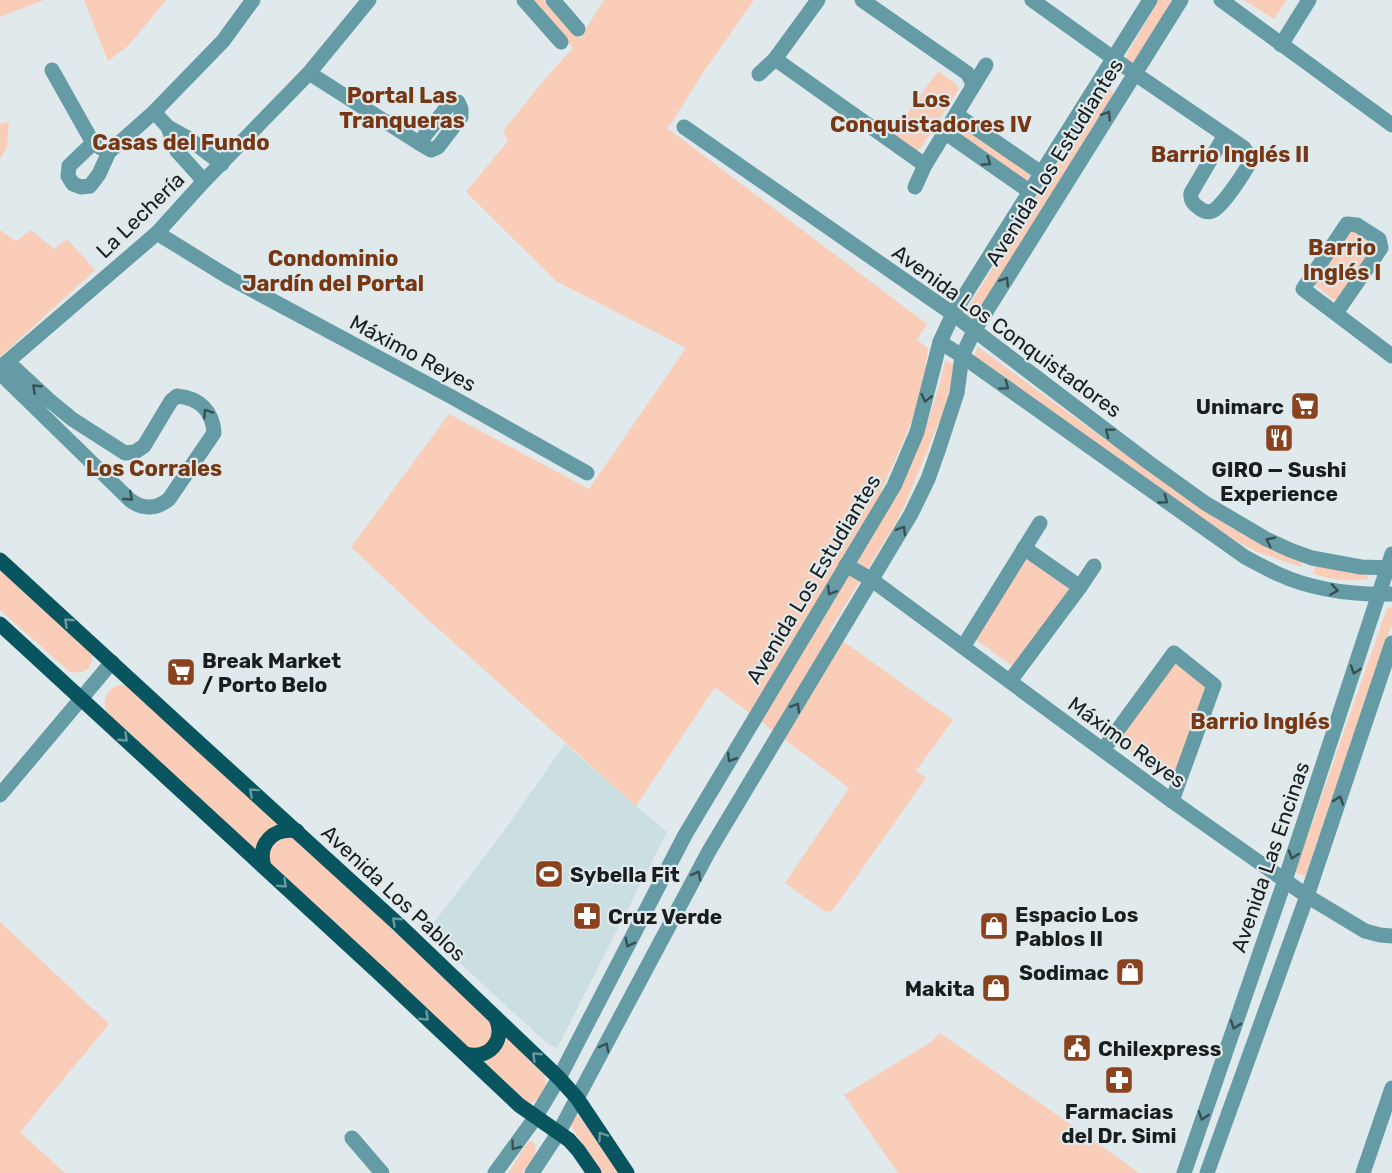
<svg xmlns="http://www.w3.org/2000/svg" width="1392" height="1173" font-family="Rubik,sans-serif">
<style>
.built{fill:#cbdee1}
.green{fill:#facdb8}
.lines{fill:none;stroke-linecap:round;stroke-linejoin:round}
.minor{stroke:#649ba4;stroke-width:15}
.major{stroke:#09555f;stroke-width:15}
.oneway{stroke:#384f54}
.oneway2{stroke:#6a989e}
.labels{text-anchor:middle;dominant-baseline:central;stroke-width:4.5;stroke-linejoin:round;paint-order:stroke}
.street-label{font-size:21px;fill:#1a1d1e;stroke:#e0e9eb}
.poi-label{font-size:21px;font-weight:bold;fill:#1a1d1e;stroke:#e0e9eb;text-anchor:start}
.neighbourhood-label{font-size:22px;font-weight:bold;fill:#763714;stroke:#e0e9eb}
</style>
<rect width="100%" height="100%" fill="#e0e9eb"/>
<path class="built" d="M565 744 636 806 667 832 557 1048 548 1044 426 932 433 924 503 832Z"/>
<g class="green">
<path d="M0 0H44L0 17Z"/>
<path d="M84 0H166L129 45 108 61Z"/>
<path d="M530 0H543L580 38 604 0H754L702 74 673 121 667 128 927 324 917 340 928 348C925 376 919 405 908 430 900 451 890 470 881 490L895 500 925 429 940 383 945 360 956 365 942 415 906 502 896 523 829 631 953 720 916 771 926 778 833 910 830 912 824 911 785 883 849 788 715 687 636 806 423 615 351 547 449 414 589 489 686 348 556 281 466 192 508 141 503 131 549 74 573 48Z"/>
<path d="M1158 0H1171L1160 21 1133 63 1130 62 1126 58 1128 53Z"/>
<path d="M1244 0H1287L1274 19Z"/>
<path d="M938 71 956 84 959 89 921 148 913 151 892 135Z"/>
<path d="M1107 88 1112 91 1113 95 974 320 964 314 1104 89Z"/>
<path d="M9 122 7 147 0 159V124Z"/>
<path d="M959 124 962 125 1031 175 1026 182 957 133 955 129Z"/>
<path d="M1350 229 1376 242 1340 299H1332L1312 282Z"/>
<path d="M0 230 16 241 31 230 54 249 67 239 95 270 0 357Z"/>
<path d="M978 347 1103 438 1234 529 1303 561 1301 567 1257 552 1231 538 974 356Z"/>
<path d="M1026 555 1073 586 1015 668 975 639Z"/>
<path d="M1316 564 1368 571 1369 575 1367 579C1348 582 1332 579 1313 574Z"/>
<path d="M0 566 92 655C93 669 84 674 70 672L0 610Z"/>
<path d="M1392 607V623L1305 877 1295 872 1387 608Z"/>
<path d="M1176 661 1208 688 1177 781 1118 743 1171 663Z"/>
<path d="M119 685H129L542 1066C548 1081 547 1096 531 1103L527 1102 106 712C103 699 106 689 119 685Z"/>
<path d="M0 922 109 1024 20 1132 65 1173H0Z"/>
<path d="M940 1033 1117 1157 1139 1173H898L844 1095 931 1042Z"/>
<path d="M572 1115H577L579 1116 619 1173H603L570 1125Z"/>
<path d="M532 1141C542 1152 529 1163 522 1173H508L528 1142Z"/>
</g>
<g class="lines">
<g class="minor">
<path d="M524 0 561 42"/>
<path d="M553 0 578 29"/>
<path d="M862 0 967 73 972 81V88"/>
<path d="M1032 0 1134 73 1244 148 1251 159C1248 168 1221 209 1212 211 1207 213 1203 211 1199 208 1193 204 1190 200 1191 193L1225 135"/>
<path d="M1221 0 1392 125"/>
<path d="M1281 45 1309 0"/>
<path d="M775 59 925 165"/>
<path d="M52 70 93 143 101 148"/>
<path d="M309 73 419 143 431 150 438 147 461 117V109L458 102 453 101 448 106 419 143"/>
<path d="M759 74 775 59 818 0"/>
<path d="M154 112 168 127 188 138 222 164"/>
<path d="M957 115 1041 173"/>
<path d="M168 127 177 151 204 181"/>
<path d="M684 127 953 314 1148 462 1205 503 1266 539 1290 550 1312 558 1361 567 1392 568"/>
<path d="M946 133 1029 191"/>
<path d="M93 143 69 166 68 176 73 184 81 187 90 186 99 174 109 152 154 112 223 41 253 0"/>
<path d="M915 187 925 165 986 65"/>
<path d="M157 233 230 278 450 396 587 473"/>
<path d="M1336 313 1381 248 1379 239 1357 225 1347 224 1303 289 1392 356"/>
<path d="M940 342 962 356 1245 557C1256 563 1267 569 1278 574 1313 590 1354 595 1392 594"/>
<path d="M0 368 157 233 204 181 309 73 369 0"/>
<path d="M0 373 130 500C143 510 157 509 169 499L214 433C213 411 199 398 177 396L171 401 144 446 135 452 125 453 72 419 49 400 8 362"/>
<path d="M1024 548 1080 587"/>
<path d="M846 565 872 580 1172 801 1307 896 1365 931 1380 935 1392 936"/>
<path d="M963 647 1040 523"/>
<path d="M1010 681 1080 587 1094 566"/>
<path d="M1103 750 1174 653 1214 685 1172 801"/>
<path d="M0 795 112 662"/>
<path d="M352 1138 382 1173"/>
<path d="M495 1173 535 1118 559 1078 685 835 894 486 917 432 940 342 953 314 1150 0"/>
<path d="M532 1173 559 1132 709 851 911 514 928 479 939 448 957 393 962 356 974 331 1181 0"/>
<path d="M1184 1173 1285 880 1392 554"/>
<path d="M1207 1173 1307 896 1392 643"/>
<path d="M1363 1173 1392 1088"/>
</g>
<g class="major">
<path d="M0 560 185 730 399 925 559 1078 577 1098 627 1173"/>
<path d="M0 624 380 974 519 1105 569 1140 578 1150 594 1173"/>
<path d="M264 867C257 844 273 827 297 831"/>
<path d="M465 1054C489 1060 506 1041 496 1018"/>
</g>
</g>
<defs><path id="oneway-chevron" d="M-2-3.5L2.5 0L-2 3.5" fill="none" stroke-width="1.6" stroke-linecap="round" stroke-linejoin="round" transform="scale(1.5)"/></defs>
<g class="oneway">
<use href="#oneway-chevron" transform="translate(1107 115) rotate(-58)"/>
<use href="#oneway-chevron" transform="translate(987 162) rotate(35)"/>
<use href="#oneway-chevron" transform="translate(1005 281) rotate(-58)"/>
<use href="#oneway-chevron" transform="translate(1005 386) rotate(36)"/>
<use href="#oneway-chevron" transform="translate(36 388) rotate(-137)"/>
<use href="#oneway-chevron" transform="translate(926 398) rotate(103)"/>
<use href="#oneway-chevron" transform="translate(207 413) rotate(-123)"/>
<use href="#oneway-chevron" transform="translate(1109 432) rotate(-143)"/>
<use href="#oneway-chevron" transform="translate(129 497) rotate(41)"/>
<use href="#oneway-chevron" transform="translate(1164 500) rotate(36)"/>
<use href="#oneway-chevron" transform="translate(902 530) rotate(-60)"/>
<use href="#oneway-chevron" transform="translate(1270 541) rotate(-153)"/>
<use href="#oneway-chevron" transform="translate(1334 590) rotate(9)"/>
<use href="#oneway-chevron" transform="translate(831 591) rotate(121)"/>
<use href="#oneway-chevron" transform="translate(1355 670) rotate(108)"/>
<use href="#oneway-chevron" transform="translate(796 707) rotate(-59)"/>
<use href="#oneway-chevron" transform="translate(731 758) rotate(121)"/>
<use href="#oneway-chevron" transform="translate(1339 800) rotate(-71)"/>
<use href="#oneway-chevron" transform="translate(1293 855) rotate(108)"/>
<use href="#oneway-chevron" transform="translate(697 875) rotate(-62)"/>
<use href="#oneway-chevron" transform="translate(629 943) rotate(117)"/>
<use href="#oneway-chevron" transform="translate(1235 1025) rotate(109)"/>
<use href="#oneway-chevron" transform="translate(605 1047) rotate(-62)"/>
<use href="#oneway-chevron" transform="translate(1203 1116) rotate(109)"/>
<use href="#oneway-chevron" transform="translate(515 1146) rotate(126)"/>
</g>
<g class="oneway2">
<use href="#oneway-chevron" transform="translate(68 622) rotate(-137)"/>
<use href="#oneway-chevron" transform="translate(124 738) rotate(43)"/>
<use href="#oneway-chevron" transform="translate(253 792) rotate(-138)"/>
<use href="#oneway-chevron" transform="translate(283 884) rotate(43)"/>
<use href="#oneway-chevron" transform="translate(396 921) rotate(-137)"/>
<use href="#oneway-chevron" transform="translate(425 1017) rotate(44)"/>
<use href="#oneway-chevron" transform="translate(536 1056) rotate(-136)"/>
<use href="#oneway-chevron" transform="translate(602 1136) rotate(-124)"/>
</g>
<defs>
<g id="supermarket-square" transform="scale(1.5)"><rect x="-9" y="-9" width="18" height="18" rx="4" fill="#8a431e" stroke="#e0e9eb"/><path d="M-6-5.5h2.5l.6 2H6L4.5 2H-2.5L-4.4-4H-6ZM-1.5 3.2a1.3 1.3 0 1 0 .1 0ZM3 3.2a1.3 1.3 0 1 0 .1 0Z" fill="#fff"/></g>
<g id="restaurant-square" transform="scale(1.5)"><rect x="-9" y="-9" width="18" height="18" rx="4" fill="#8a431e" stroke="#e0e9eb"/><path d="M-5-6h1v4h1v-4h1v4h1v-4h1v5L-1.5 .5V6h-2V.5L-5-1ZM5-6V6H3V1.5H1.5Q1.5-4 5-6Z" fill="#fff"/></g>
<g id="stadium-square" transform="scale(1.5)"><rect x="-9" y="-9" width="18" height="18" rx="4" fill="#8a431e" stroke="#e0e9eb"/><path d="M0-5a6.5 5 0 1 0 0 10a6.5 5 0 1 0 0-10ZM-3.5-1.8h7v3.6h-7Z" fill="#fff"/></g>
<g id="pharmacy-square" transform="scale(1.5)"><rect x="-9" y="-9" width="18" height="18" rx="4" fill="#8a431e" stroke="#e0e9eb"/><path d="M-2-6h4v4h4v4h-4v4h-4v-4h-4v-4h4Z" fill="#fff"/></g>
<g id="shop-square" transform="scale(1.5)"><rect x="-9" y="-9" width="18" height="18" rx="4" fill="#8a431e" stroke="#e0e9eb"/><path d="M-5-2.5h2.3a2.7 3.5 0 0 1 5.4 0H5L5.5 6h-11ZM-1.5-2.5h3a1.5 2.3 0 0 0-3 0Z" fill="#fff"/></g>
<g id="civic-square" transform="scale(1.5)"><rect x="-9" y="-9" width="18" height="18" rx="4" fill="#8a431e" stroke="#e0e9eb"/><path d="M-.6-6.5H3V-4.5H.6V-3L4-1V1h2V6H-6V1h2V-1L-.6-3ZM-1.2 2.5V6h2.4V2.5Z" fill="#fff"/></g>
</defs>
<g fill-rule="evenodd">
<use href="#supermarket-square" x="1305" y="406"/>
<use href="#restaurant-square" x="1279" y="438"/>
<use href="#supermarket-square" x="181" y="672"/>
<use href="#stadium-square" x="549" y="874"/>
<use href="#pharmacy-square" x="587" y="916"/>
<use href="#shop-square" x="994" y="926"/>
<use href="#shop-square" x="1130" y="972"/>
<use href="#shop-square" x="996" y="988"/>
<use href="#civic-square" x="1077" y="1048"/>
<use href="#pharmacy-square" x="1119" y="1080"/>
</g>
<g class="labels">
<g class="street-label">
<text transform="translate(1054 162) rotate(-58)">Avenida Los Estudiantes</text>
<text transform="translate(140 215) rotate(-44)">La Lechería</text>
<text transform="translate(1007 331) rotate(36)">Avenida Los Conquistadores</text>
<text transform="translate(413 353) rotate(28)">Máximo Reyes</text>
<text transform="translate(813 579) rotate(-59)">Avenida Los Estudiantes</text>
<text transform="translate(1127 742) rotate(36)">Máximo Reyes</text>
<text transform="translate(1270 857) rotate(-71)">Avenida Las Encinas</text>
<text transform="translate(394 893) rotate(43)">Avenida Los Pablos</text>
</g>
<g class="poi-label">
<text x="1284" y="406" text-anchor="end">Unimarc</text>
<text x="1279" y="469" text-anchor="middle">GIRO — Sushi<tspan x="1279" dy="24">Experience</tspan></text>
<text x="202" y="660">Break Market<tspan x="202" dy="24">/ Porto Belo</tspan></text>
<text x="570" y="874">Sybella Fit</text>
<text x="1015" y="914">Espacio Los<tspan x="1015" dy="24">Pablos II</tspan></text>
<text x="608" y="916">Cruz Verde</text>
<text x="1109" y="972" text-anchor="end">Sodimac</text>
<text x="975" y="988" text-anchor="end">Makita</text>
<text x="1098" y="1048">Chilexpress</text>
<text x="1119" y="1111" text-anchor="middle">Farmacias<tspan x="1119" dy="24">del Dr. Simi</tspan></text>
</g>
<g class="neighbourhood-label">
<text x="402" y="95">Portal Las<tspan x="402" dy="25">Tranqueras</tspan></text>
<text x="931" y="99">Los<tspan x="931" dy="25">Conquistadores IV</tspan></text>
<text x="181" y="142">Casas del Fundo</text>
<text x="1230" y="154">Barrio Inglés II</text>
<text x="1342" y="247">Barrio<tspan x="1342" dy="25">Inglés I</tspan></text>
<text x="333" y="258">Condominio<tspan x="333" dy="25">Jardín del Portal</tspan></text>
<text x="154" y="468">Los Corrales</text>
<text x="1260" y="721">Barrio Inglés</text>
</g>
</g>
</svg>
